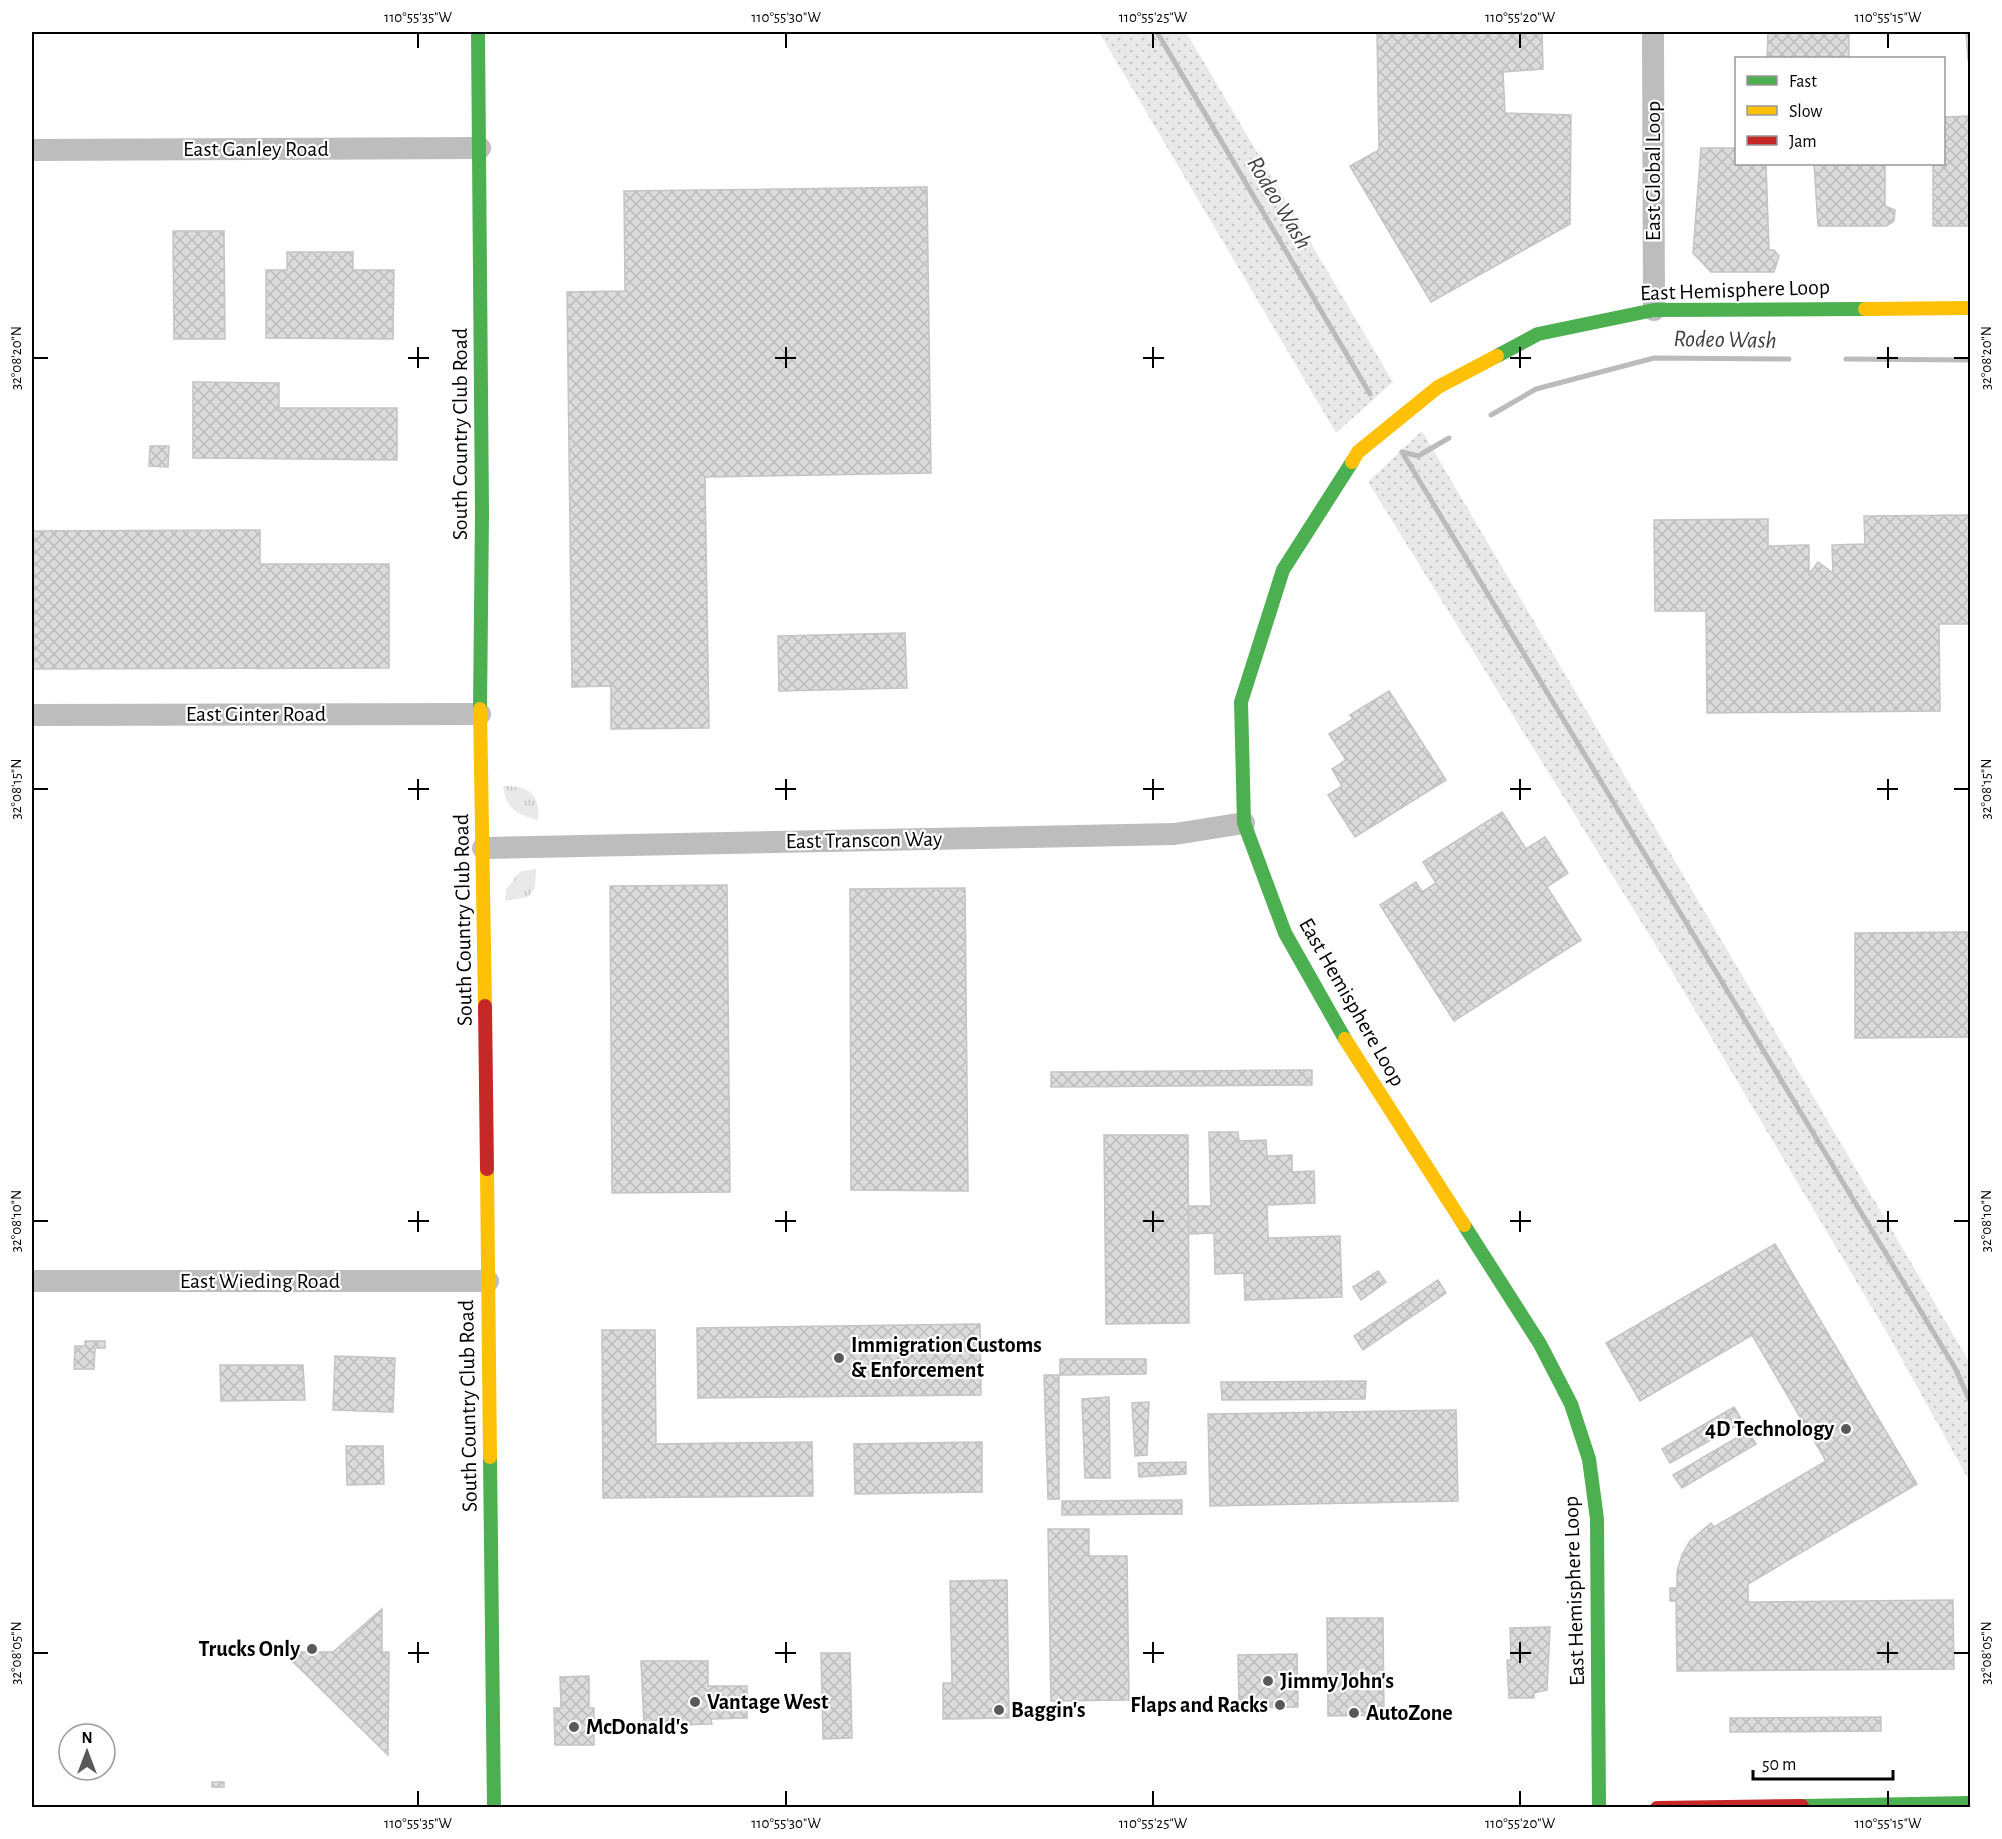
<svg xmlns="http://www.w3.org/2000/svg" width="2002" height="1839" font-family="'Alegreya Sans',sans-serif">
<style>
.grass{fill:url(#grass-tufts)}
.park{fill:url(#park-dots)}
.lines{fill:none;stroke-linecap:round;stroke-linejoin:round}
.stream{stroke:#bbb;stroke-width:5}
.building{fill:url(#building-cross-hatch);stroke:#c4c4c4;stroke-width:1.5}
.street{stroke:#bdbdbd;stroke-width:22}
.fast{stroke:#4caf50;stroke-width:14}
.slow{stroke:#ffc107;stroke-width:14}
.jam{stroke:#c62828;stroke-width:14}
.ticks{fill:none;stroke:#000;stroke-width:2}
.poi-dot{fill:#595959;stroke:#fff;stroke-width:2}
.labels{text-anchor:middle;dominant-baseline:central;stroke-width:4.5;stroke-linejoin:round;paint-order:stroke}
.street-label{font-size:22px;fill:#000;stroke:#fff}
.poi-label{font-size:22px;font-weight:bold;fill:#000;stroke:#fff;text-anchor:start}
.water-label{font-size:24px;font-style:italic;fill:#3f3f3f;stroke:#fff}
.neatline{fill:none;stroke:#000;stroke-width:2}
.ticks-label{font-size:15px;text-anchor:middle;fill:#000}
</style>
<defs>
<pattern id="grass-tufts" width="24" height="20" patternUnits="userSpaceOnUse" patternTransform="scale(1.5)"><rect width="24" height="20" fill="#e9e9e9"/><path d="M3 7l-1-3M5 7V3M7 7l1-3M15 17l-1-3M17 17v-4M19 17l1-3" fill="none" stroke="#c6c6c6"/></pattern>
<pattern id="park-dots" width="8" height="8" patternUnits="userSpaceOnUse" patternTransform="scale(1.5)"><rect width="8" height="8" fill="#e9e9e9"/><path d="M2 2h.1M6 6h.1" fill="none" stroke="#c6c6c6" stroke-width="1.8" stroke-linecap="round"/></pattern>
<pattern id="building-cross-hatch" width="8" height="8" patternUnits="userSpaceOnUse" patternTransform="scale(1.5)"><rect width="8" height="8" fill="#dcdcdc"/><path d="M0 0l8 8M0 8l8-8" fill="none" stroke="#bbb"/></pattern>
</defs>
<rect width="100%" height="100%" fill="#fff"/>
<g class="grass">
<path d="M503 786C527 785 541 794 538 820 517 815 506 809 503 786Z"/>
<path d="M536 869 535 888 528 897 505 901 506 889 521 871Z"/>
</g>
<g class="park">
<path d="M1099 32H1186L1393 382 1336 433Z"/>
<path d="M1422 431 1970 1363V1482L1890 1338 1668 965 1368 482Z"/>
</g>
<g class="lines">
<g class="stream">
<path d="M1157 32 1370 394"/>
<path d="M1846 359 1970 360"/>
<path d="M1491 415 1536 389 1654 358 1789 359"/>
<path d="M1402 452 1955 1368 1970 1401"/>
<path d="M1402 452 1418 456 1449 438"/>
</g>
</g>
<g class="building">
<path d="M1377 32H1542L1543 69 1503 72 1505 113 1571 115 1570 224 1431 302 1350 166 1379 150Z"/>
<path d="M1768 32H1849V58H1767Z"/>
<path d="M1966 32H1970V60H1968Z"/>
<path d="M1970 116V226H1933V164H1944V117Z"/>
<path d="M1701 148H1736V164H1766L1769 250H1774L1779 256 1774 272H1711L1693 253Z"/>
<path d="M1814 164H1885V206L1895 210 1894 221 1886 226H1818Z"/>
<path d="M927 187 931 473 705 477 709 728 611 729V686L572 687 567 292 625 291 624 191Z"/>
<path d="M173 231H224L225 339H174Z"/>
<path d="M287 252H353V270H394L393 339 266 338V270H287Z"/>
<path d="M193 382 279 383V408H397V460L193 458Z"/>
<path d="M150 446H169L168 467 149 466Z"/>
<path d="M1970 515V624H1939L1940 711 1707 713 1706 611H1655L1654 520 1768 519V546L1809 545V574L1818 562 1833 573 1832 545 1865 544 1864 516Z"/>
<path d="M260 530V564H389V668L32 669V531Z"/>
<path d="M905 633 907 688 779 691 778 636Z"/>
<path d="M1389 691 1446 780 1355 837 1328 795 1342 786 1332 769 1346 760 1329 734 1353 719 1350 715Z"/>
<path d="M1502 812 1526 849 1545 837 1568 873 1547 887 1581 940 1454 1021 1380 905 1416 882 1422 892 1436 883 1423 862Z"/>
<path d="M727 885 730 1192 612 1193 610 886Z"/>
<path d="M965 888 968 1191 851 1190 850 889Z"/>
<path d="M1970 932V1037L1855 1038V933Z"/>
<path d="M1312 1070V1085L1051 1087V1072Z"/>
<path d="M1209 1132H1238L1239 1141 1266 1140 1267 1156 1292 1155V1172L1314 1171 1315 1203 1267 1205 1268 1238 1340 1236 1342 1297 1245 1300 1244 1273 1215 1274 1214 1233 1188 1234 1187 1206H1211Z"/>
<path d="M1104 1135H1188L1189 1323 1106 1324Z"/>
<path d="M1775 1244 1917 1484 1748 1584V1602L1953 1600 1954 1669 1677 1671 1676 1601H1670V1588H1677V1571L1682 1555 1690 1541 1711 1523 1714 1527 1826 1461 1752 1335 1640 1401 1606 1343Z"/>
<path d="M1378 1271 1386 1282 1361 1300 1353 1287Z"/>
<path d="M1438 1280 1446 1293 1363 1350 1354 1336Z"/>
<path d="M980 1324 981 1395 698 1398 697 1328Z"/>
<path d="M602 1330H655L656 1444 812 1442 813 1496 603 1498Z"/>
<path d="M85 1341H105V1348H95L94 1369H74L75 1346H85Z"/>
<path d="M335 1356 395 1358 393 1412 333 1410Z"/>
<path d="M1060 1359H1146V1374L1060 1375Z"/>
<path d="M220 1365H303L305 1400 221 1401Z"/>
<path d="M1044 1375H1059V1499H1048Z"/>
<path d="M1366 1381 1365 1399 1222 1400 1221 1382Z"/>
<path d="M1109 1397 1110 1478H1085L1082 1399Z"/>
<path d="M1149 1402 1147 1455 1135 1456 1132 1403Z"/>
<path d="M1734 1407 1743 1422 1670 1463 1662 1449Z"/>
<path d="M1456 1410 1458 1501 1210 1506 1208 1414Z"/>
<path d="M1748 1431 1756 1444 1682 1488 1673 1475Z"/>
<path d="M982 1442V1492L855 1494 854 1444Z"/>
<path d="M346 1446H383L384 1484 347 1485Z"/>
<path d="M1186 1462V1474L1139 1477 1138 1463Z"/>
<path d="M1182 1500V1514L1062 1515V1501Z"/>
<path d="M1048 1529H1089V1556H1127L1129 1700 1051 1701Z"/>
<path d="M1007 1580 1009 1718 943 1719V1683H952L950 1581Z"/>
<path d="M382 1609V1652H389L388 1755 283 1652H333Z"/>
<path d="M1327 1618H1383L1384 1715 1328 1716Z"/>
<path d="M1550 1627 1547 1690 1534 1693V1698H1509L1507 1660H1511L1510 1628Z"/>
<path d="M821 1653H850L852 1738 823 1739Z"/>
<path d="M1297 1654 1298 1707 1239 1708 1238 1655Z"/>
<path d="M641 1661H708V1686H747V1718L711 1719 712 1724 644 1726Z"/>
<path d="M589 1676V1708H594V1745H555L554 1708H561L560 1677Z"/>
<path d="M1881 1717V1731L1730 1732V1718Z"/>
<rect x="212" y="1782" width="12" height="5"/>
</g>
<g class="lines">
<g class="street">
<path d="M1653 32 1654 310"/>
<path d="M32 150 480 148"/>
<path d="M32 715 480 714"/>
<path d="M483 848 1175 834 1244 823"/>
<path d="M32 1281H488"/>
</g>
<g class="fast">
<path d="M478 32 482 514 480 709"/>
<path d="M1497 356 1538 334 1654 310 1865 309"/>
<path d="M1345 1039 1285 933 1244 823 1241 702 1283 570 1352 462"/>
<path d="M1464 1225 1540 1344 1571 1404 1589 1459 1597 1519 1599 1808"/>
<path d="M490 1457 494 1808"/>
<path d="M1802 1806 1970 1803"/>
</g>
<g class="slow">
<path d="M1865 309 1970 308"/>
<path d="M1352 462 1358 452 1438 387 1497 356"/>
<path d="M480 709 485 1006"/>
<path d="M1345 1039 1464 1225"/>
<path d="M487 1169 490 1457"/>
</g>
<g class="jam">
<path d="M485 1006 487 1169"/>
<path d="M1657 1808 1802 1806"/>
</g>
</g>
<path class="ticks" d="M418 33V48M786 33V48M1153 33V48M1520 33V48M1888 33V48M418 347V368M786 347V368M1153 347V368M1520 347V368M1888 347V368M33 358H48M408 358H429M775 358H796M1143 358H1164M1510 358H1531M1877 358H1898M1954 358H1969M418 779V800M786 779V800M1153 779V800M1520 779V800M1888 779V800M33 789H48M408 789H429M775 789H796M1143 789H1164M1510 789H1531M1877 789H1898M1954 789H1969M418 1211V1232M786 1211V1232M1153 1211V1232M1520 1211V1232M1888 1211V1232M33 1221H48M408 1221H429M775 1221H796M1143 1221H1164M1510 1221H1531M1877 1221H1898M1954 1221H1969M418 1642V1663M786 1642V1663M1153 1642V1663M1520 1642V1663M1888 1642V1663M33 1653H48M408 1653H429M775 1653H796M1143 1653H1164M1510 1653H1531M1877 1653H1898M1954 1653H1969M418 1791V1806M786 1791V1806M1153 1791V1806M1520 1791V1806M1888 1791V1806"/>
<g class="poi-dot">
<circle cx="839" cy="1358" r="6"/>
<circle cx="1846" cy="1429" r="6"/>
<circle cx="312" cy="1649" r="6"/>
<circle cx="1268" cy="1681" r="6"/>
<circle cx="695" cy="1702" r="6"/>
<circle cx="1280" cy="1705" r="6"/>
<circle cx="999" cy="1710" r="6"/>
<circle cx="1354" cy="1713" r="6"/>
<circle cx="574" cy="1727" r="6"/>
</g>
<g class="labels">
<g class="street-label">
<text x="256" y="149">East Ganley Road</text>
<text transform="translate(1653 171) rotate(-90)">East Global Loop</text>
<text transform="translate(1735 290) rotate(-2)">East Hemisphere Loop</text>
<text transform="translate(460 434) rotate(-90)">South Country Club Road</text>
<text x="256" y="714">East Ginter Road</text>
<text transform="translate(864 840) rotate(-1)">East Transcon Way</text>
<text transform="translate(463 920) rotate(-91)">South Country Club Road</text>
<text transform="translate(1352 1002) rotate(60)">East Hemisphere Loop</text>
<text x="260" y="1281">East Wieding Road</text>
<text transform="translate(468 1406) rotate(-91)">South Country Club Road</text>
<text transform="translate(1574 1591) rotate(-92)">East Hemisphere Loop</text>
</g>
<g class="poi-label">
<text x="851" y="1345">Immigration Customs<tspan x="851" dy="25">&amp; Enforcement</tspan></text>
<text x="1834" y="1429" text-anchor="end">4D Technology</text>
<text x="300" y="1649" text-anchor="end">Trucks Only</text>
<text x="1280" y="1681">Jimmy John's</text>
<text x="707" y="1702">Vantage West</text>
<text x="1268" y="1705" text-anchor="end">Flaps and Racks</text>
<text x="1011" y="1710">Baggin's</text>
<text x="1366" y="1713">AutoZone</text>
<text x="586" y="1727">McDonald's</text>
</g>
<g class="water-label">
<text transform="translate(1279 203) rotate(59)">Rodeo Wash</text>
<text transform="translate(1725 340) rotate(1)">Rodeo Wash</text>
</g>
</g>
<rect width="2002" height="1839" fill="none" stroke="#ffffff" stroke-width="66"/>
<rect x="1735" y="57" width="210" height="108" fill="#ffffff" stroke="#999999" stroke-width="1.5"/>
<rect x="1747" y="76" width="30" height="9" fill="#4caf50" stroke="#999999" stroke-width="1.5"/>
<text x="1789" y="87" font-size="18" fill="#000000">Fast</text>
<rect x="1747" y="106" width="30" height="9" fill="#ffc107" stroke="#999999" stroke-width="1.5"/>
<text x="1789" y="117" font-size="18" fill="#000000">Slow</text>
<rect x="1747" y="136" width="30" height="9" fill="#c62828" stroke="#999999" stroke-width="1.5"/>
<text x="1789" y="147" font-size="18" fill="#000000">Jam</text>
<g transform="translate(87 1752)"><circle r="28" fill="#ffffff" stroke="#999999" stroke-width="1.5"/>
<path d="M0-4.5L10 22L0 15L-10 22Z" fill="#595959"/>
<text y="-9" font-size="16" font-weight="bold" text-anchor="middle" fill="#000000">N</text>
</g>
<path d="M1753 1770v9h140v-9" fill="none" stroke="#000000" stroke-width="3"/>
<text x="1762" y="1770" font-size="18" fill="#000000" stroke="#ffffff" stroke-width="4.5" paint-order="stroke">50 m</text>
<rect x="33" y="33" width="1936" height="1773" class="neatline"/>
<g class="ticks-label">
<text x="418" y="22">110°55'35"W</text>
<text x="786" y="22">110°55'30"W</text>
<text x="1153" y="22">110°55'25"W</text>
<text x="1520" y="22">110°55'20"W</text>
<text x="1888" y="22">110°55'15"W</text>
<text transform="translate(16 358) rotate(-90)" y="5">32°08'20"N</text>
<text transform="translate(1986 358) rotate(-90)" y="5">32°08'20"N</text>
<text transform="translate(16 789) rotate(-90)" y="5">32°08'15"N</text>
<text transform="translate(1986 789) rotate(-90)" y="5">32°08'15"N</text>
<text transform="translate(16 1221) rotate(-90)" y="5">32°08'10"N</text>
<text transform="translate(1986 1221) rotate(-90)" y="5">32°08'10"N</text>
<text transform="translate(16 1653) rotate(-90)" y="5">32°08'05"N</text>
<text transform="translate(1986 1653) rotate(-90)" y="5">32°08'05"N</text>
<text x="418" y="1828">110°55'35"W</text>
<text x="786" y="1828">110°55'30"W</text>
<text x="1153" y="1828">110°55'25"W</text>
<text x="1520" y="1828">110°55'20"W</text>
<text x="1888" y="1828">110°55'15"W</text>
</g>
</svg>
